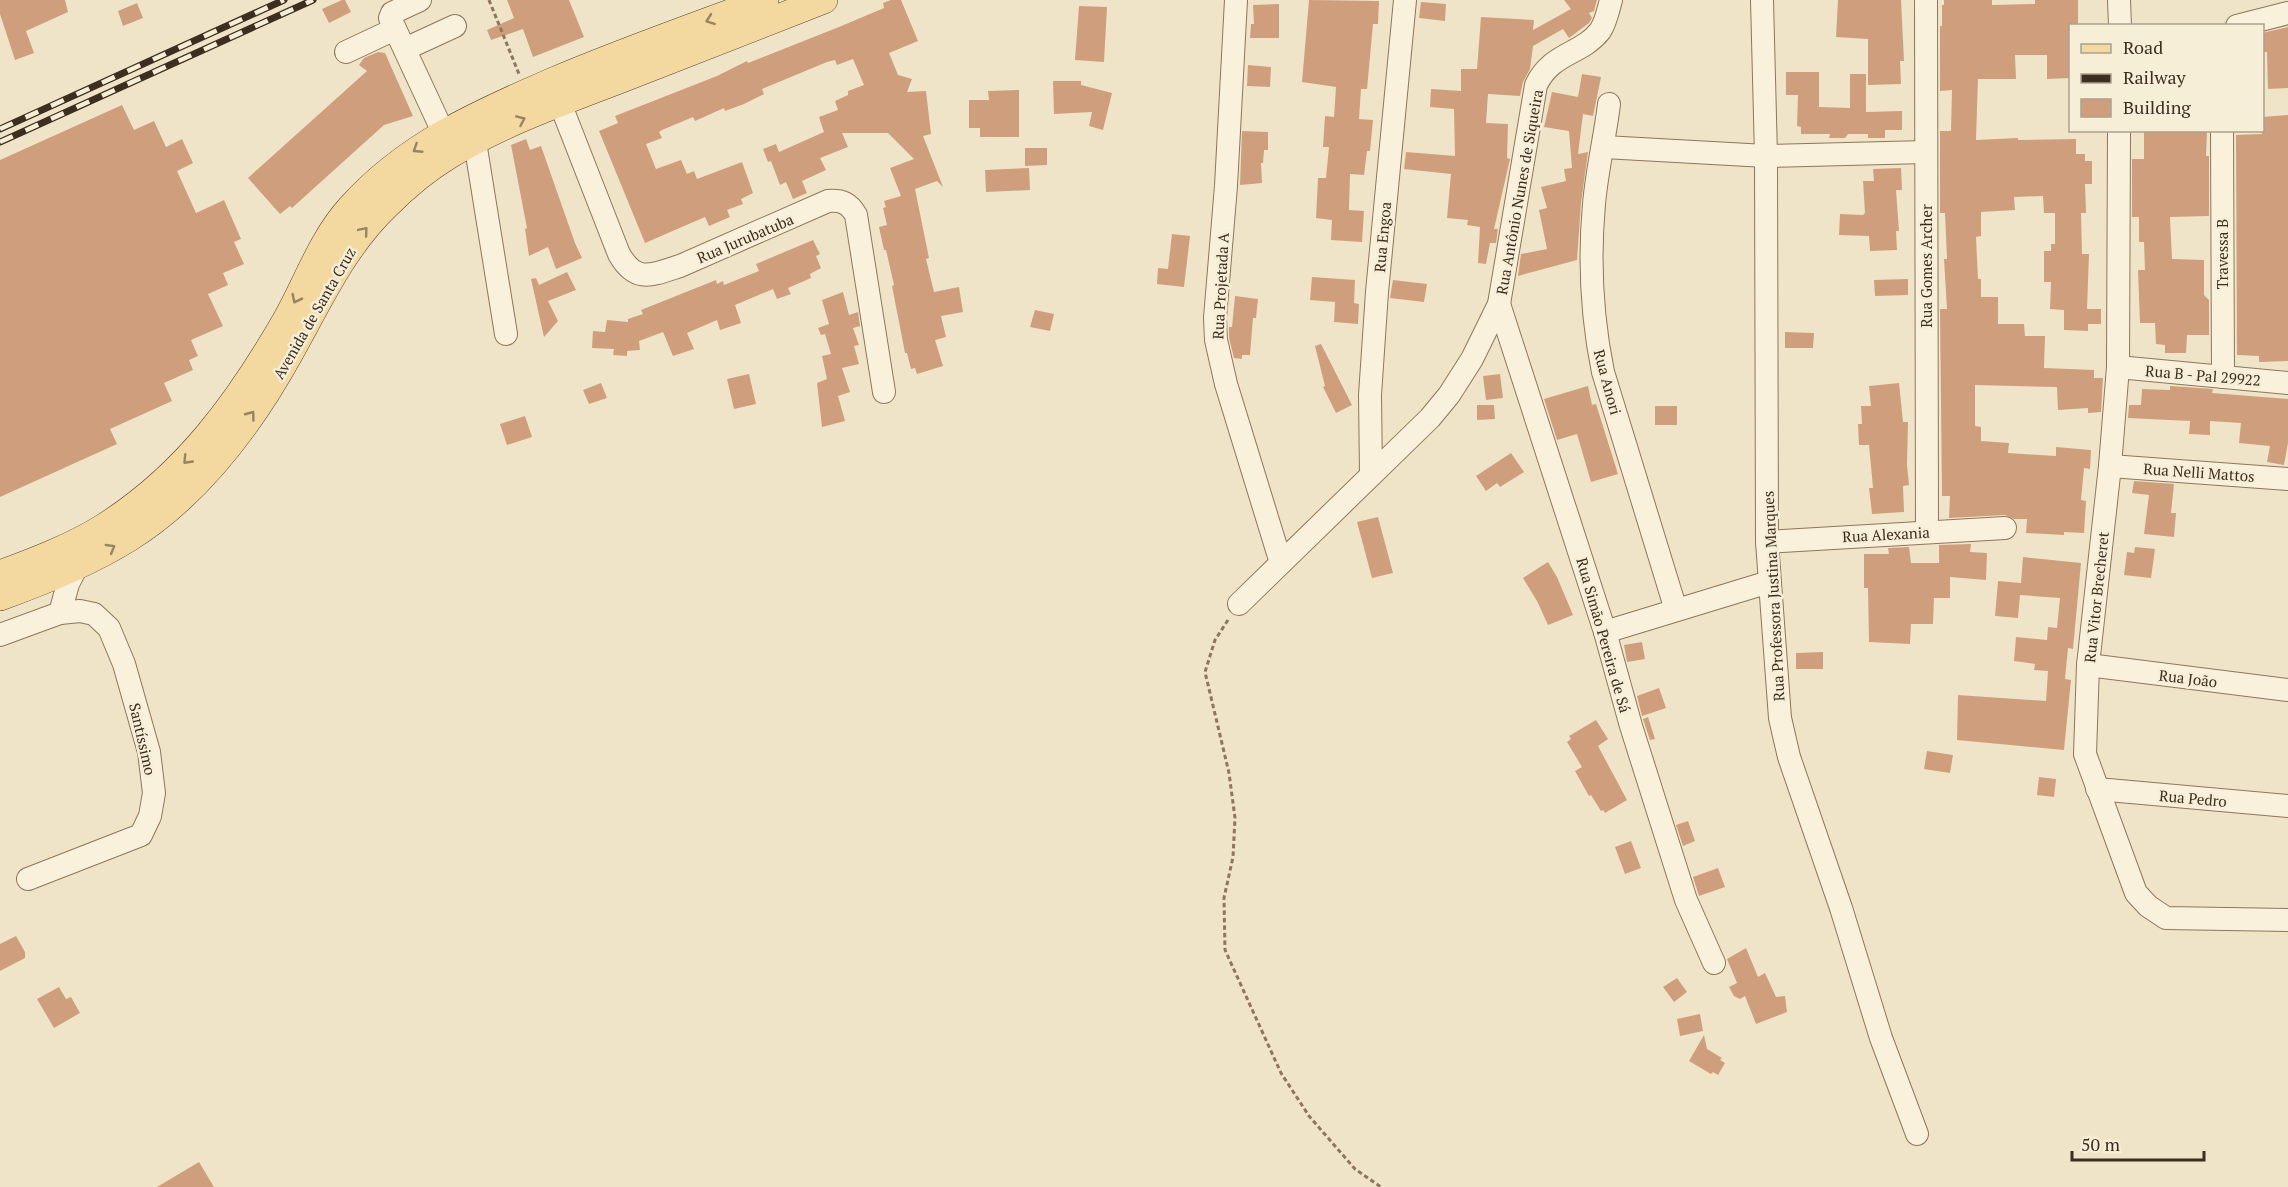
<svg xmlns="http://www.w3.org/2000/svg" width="2288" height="1187" font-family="'PT Serif',serif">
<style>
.building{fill:#cf9f7d}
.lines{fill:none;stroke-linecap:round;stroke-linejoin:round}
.minor-casing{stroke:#8d765c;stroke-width:24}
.major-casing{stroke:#5b4430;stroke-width:28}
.path{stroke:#8d765c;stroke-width:3;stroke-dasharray:4.5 3;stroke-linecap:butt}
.minor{stroke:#faf1dc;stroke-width:22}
.major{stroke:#f3d9a0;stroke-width:27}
.rail-casing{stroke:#3d2e20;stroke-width:7}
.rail{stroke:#f7eed8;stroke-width:4.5;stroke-dasharray:14;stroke-linecap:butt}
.oneway{stroke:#988460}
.labels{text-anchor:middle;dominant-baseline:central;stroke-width:5;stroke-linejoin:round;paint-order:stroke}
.street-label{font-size:15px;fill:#3d2e20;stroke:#f7eed8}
</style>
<rect width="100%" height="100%" fill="#f0e4c8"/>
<g class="building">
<path d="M0 0H65L68 12 26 31 34 53 15 60 0 14Z"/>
<path d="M342 0H345L351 12 329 23 322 9Z"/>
<path d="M507 0H569L584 37 533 57 523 29 491 40 487 30 514 18Z"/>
<path d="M891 0H901L918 41 889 53 898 75 912 79 907 92 926 91 931 134 923 136 943 187 937 181 915 189 929 258 926 259 934 292 959 287 963 312 941 316 946 337 935 340 943 366 917 374 915 368 911 369 907 353H905L892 286 894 285 886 250H884L879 227 887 225 883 208 886 207 884 201 901 196 890 168 914 159 888 133H842L848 147 820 158 826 170 802 181 807 193 793 199 786 182 780 185 771 161 768 162 763 149 776 144 779 152 824 132 819 117 838 110 835 101 848 95V91L864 85 853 59 837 65 835 60 827 62 762 89 764 94 744 104 725 111 724 108 695 121 693 117 662 130 659 132 662 138 646 144 656 169 681 160 687 174 694 171 697 179 742 162 753 193 741 199 743 204 727 210 730 217 709 226 705 217 645 243 599 131 618 123 615 116 717 76 747 61 748 63 839 27 884 8 883 3Z"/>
<path d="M1309 0 1379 1 1378 24H1373L1367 89H1361L1359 119 1373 120 1370 151H1367L1364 175 1350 174 1349 210 1364 211 1362 242 1331 240 1332 220 1316 218 1318 178H1326L1329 147H1323L1325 116 1334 117 1336 87 1302 82Z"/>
<path d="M1564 0H1597L1594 11 1589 13 1592 18 1589 23 1569 38 1563 29 1533 46 1530 69 1523 82 1520 96 1488 94 1486 123 1508 124 1507 158 1510 159 1494 229H1498L1496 243H1490L1486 264 1478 263 1480 227 1467 225 1468 220 1447 218 1451 174 1404 169 1406 152 1455 156 1454 109 1430 107 1431 89 1461 91V69H1477L1481 17 1534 20 1533 30 1571 9Z"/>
<path d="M1838 0H1901L1904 61H1900L1901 84 1868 85V39L1836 37Z"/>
<path d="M1944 0H1992V5L2035 4V0H2078V26H2070V78L2047 79V55H2015L2016 79H1978L1976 140 2018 138V140L2076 139V154H2085V161H2092V184H2085L2086 213H2081L2082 254H2089L2087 309H2101V324H2088V331L2064 330V310L2050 309 2051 282H2044V251H2051V244H2055V213H2044L2043 196 2014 197 2015 210 1981 212V236L1976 237 1978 279H1981V297H1998V324H2024L2025 336H2045L2044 368 2094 370V378H2103L2101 412 2088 413V408L2058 410 2057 387 1975 385V426L1981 427V441L2009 443 2008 453 2056 456V447L2091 450 2090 469 2084 468 2081 500 2086 501 2084 533 2064 532V535L2026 533 2027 519H2014L2005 515 1949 518 1950 496H1942L1940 309H1947L1944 259H1947L1945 213H1940V131H1951L1952 90 1940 91V26H1942V5H1944Z"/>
<path d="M1421 2 1446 4 1445 21 1419 18Z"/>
<path d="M137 3 143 18 123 26 118 11Z"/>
<path d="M1279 4V38H1250L1251 24H1254L1253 5Z"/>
<path d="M1079 6 1107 7 1104 62 1075 60Z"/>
<path d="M2288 27V88L2268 89 2267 52H2262V33Z"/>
<path d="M378 52 385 53 413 116 384 125 292 208 290 206 280 214 248 178 367 71 359 65 364 58Z"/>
<path d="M1248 65 1271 67 1270 87 1247 86Z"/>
<path d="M1786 72H1819V107L1850 108V74H1866V112L1902 111V130H1885V138H1868V134H1848L1845 138H1829L1830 134H1801V127L1797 126 1798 95H1786Z"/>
<path d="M1582 74 1601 77 1593 116 1583 114 1578 154 1588 152 1581 203 1577 260 1518 276 1521 254 1547 249 1539 210 1547 208 1541 187 1566 181 1564 169 1572 168 1569 131 1544 127 1552 92 1578 97Z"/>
<path d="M1053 81H1081V85L1112 93 1103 130 1089 126 1092 112 1054 114Z"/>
<path d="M1019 90V137H980V128H969V100H989L988 91Z"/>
<path d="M122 105 134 130 154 121 166 147 182 139 193 163 177 171 196 213 224 200 241 239 234 242 244 264 223 273 228 285 208 294 223 326 191 340 198 356 189 360 193 370 164 383 172 401 110 429 117 444 0 497V160Z"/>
<path d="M2288 115V361L2259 362V356L2237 355 2236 135 2262 134V117Z"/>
<path d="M2170 130 2207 132 2206 156H2209V216L2170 217 2172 259 2204 260V295L2209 300V335H2187L2186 353H2165V345L2156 344 2155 323H2140L2138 270H2145L2144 242H2139V217H2132V159H2144V132Z"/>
<path d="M1242 131 1268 132V150H1264L1263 163H1261L1262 183 1240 185Z"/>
<path d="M526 139 530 150 541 146 575 243 582 258 556 269 548 247 529 256 525 229 527 228 511 145Z"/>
<path d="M1025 148H1047V165L1025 166Z"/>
<path d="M1029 168 1030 190 986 192 985 170Z"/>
<path d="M1901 168 1902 190H1896L1899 231H1896L1897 250 1870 251 1869 236 1839 235 1840 214 1863 215 1865 213 1863 181H1874L1873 169Z"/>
<path d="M1172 234 1190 236 1184 287 1157 284 1158 268 1168 269Z"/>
<path d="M813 240 820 254 816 256 821 268 810 274 811 278 788 288 791 294 777 299 773 289 735 305 741 323 720 330 717 320 687 333 694 349 673 356 663 332 639 341 640 350 627 351V356L613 355 614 349 592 348 593 331 605 332 607 320 628 322V319L643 314 641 310 716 280 717 284 723 281 724 285 759 271 756 264Z"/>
<path d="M567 272 576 290 548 301 558 321 544 337 531 279 536 278 539 285Z"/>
<path d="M1312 277 1355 280 1354 303 1359 304 1358 324 1334 322 1335 302 1310 300Z"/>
<path d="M1908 279V295L1875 296 1874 280Z"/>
<path d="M1393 280 1427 284 1424 302 1390 298Z"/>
<path d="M843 292 849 315 858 312 860 326 853 328 859 345 854 346 859 364 842 368 850 392 838 396 845 421 822 427 817 383 827 379 822 356 831 354 825 334 821 335 818 328 829 324 822 300Z"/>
<path d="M1235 296 1258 299 1256 318H1253L1250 355H1242V359L1234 358 1229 338V327H1232Z"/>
<path d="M1035 310 1054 314 1050 331 1030 327Z"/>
<path d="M1785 332 1814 333 1813 348H1785Z"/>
<path d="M1321 344 1352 405 1336 413 1323 387 1325 386 1315 346Z"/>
<path d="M749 374 756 404 734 409 727 379Z"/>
<path d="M1500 374 1503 398 1486 400 1483 376Z"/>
<path d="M601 383 607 398 589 404 583 390Z"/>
<path d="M1899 383 1903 422H1908L1907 465 1909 485 1903 486 1904 512 1872 514 1869 488H1873L1869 445H1859L1858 424H1862L1861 406H1871L1869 386Z"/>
<path d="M1588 386 1592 405 1596 404 1618 474 1591 482 1577 434 1557 440 1544 399Z"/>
<path d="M2170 386 2213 389 2212 393 2288 399V443L2284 465 2267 462 2270 446 2239 443 2241 423 2210 421V435L2189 434 2190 421 2128 418 2129 405H2141L2142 389 2170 390Z"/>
<path d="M1477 405H1494L1495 419 1477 420Z"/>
<rect x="1655" y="406" width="22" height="19"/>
<path d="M525 416 532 437 507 445 500 424Z"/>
<path d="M1511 453 1524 472 1500 487 1497 483 1486 491 1476 476Z"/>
<path d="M2134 481 2174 484 2171 513H2176L2174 537 2144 534 2149 495 2132 493Z"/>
<path d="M1378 517 1393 573 1372 578 1357 522Z"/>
<path d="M1971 544 1970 552 1987 553 1986 580 1950 577V598H1934L1933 624H1911L1910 644 1869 642 1868 588H1864V554H1889L1888 548 1909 547 1911 563H1939V545Z"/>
<path d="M2135 547 2155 549 2151 578 2124 575 2127 552 2134 553Z"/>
<path d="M2023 557 2081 563 2073 649 2068 648 2065 679 2071 680 2064 750 1957 740 1958 695 2046 701 2048 671 2034 670 2035 664 2014 661 2016 637 2047 640 2048 627 2057 628 2060 598 2020 595 2018 618 1995 616 1998 581 2021 583Z"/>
<path d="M1548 562 1557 577 1573 615 1548 625 1537 601 1523 578Z"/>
<path d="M1642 642 1645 659 1627 662 1624 645Z"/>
<path d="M1823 652V669H1796V653Z"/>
<path d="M1659 688 1666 708 1642 716 1637 696Z"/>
<path d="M1648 717 1655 739 1650 740 1643 719Z"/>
<path d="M1596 720 1608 739 1598 746 1627 800 1605 813 1603 810 1601 811 1591 795 1589 796 1575 771 1582 767 1567 742 1571 739 1569 736Z"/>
<path d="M1927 751 1953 755 1950 773 1924 769Z"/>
<path d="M2039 777 2056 779 2054 797 2037 795Z"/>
<path d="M1688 821 1695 841 1683 846 1676 825Z"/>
<path d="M1631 841 1641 868 1625 874 1615 847Z"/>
<path d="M1718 868 1725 887 1699 896 1693 877Z"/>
<path d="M16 936 25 952V958L0 971V944Z"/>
<path d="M1746 948 1758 977 1765 973 1776 997 1785 996 1787 1012 1756 1024 1745 996 1740 999 1734 996 1729 987 1737 983 1727 959Z"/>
<path d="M1677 978 1687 992 1674 1002 1663 987Z"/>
<path d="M59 987 66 999 71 997 80 1013 54 1028 37 999Z"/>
<path d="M1700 1014 1703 1031 1680 1036 1677 1019Z"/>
<path d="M1704 1035 1707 1049 1722 1058 1720 1060 1725 1063 1718 1075 1713 1072 1711 1074 1689 1061Z"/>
<path d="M199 1162 214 1187H157Z"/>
</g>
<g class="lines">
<g class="minor-casing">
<g id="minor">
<path d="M420 0 392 13 390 18 443 132"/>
<path d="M1236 0 1226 186 1215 318 1216 340 1226 384 1281 563"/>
<path d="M1762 0 1766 156 1767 542 1780 718 1789 757 1841 908 1881 1038 1917 1134"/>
<path d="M1926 0 1927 532"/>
<path d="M2119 0 2120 26"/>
<path d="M2237 26 2288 13"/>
<path d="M405 49 455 26"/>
<path d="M346 52 395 29"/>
<path d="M560 103 619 254C636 284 652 275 680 266L828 201C842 200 849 203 856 215L884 392"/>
<path d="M1609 104C1605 137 1597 170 1594 204 1589 259 1592 318 1603 372L1676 610"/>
<path d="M2119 130 2118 367 2110 466 2088 665 2085 754 2136 893 2148 906 2166 918 2288 920"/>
<path d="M2222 130 2223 377"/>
<path d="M475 142 506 334"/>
<path d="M1604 147 1766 156 1926 152"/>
<path d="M1499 304 1605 632 1631 726 1686 900 1714 963"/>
<path d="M2118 367 2288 383"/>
<path d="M2110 466 2288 479"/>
<path d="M1371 474 1370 395 1377 292 1405 0"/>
<path d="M1767 542 2005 528"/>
<path d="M1239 604 1430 418 1449 395 1472 359 1499 304 1536 85C1552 52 1581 55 1600 31 1606 22 1608 11 1611 0"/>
<path d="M1605 632 1769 582"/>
<path d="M0 635 60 613"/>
<path d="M2088 665 2288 690"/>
<path d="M2097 789 2288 806"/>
<path d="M28 879 141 835 150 816 154 793 149 752 124 664 109 628 94 614 80 611 60 613 68 584 77 566"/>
</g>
</g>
<g class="major-casing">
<g id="major">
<path d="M0 574C35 561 72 547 104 527 185 476 239 402 286 320 307 283 321 240 350 208 405 146 477 114 551 82 621 52 693 27 765 0"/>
<path d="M0 597C45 581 89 563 129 538 199 494 252 422 291 351 319 301 344 246 386 206 405 187 425 170 448 156 501 123 568 100 627 77 692 51 758 26 824 0"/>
</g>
</g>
<g class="path">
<path d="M489 0 519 74"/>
<path d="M1228 620 1215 640 1205 672 1229 773 1235 818 1233 857 1224 898 1225 950 1281 1073 1309 1116 1355 1169 1381 1187"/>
</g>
<use href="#minor" class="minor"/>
<use href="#major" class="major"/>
<g class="rail-casing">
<g id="rail">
<path d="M0 129 284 0"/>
<path d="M0 142 313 0"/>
</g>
</g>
<use href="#rail" class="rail"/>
</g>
<defs><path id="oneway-chevron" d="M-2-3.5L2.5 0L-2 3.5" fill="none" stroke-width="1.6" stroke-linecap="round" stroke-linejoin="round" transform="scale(1.5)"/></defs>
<g class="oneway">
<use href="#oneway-chevron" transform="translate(710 20) rotate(160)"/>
<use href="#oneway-chevron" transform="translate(521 120) rotate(-24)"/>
<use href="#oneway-chevron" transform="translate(417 149) rotate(147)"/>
<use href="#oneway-chevron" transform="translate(364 231) rotate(-50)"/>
<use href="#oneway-chevron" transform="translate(296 299) rotate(116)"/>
<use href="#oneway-chevron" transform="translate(251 415) rotate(-53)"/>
<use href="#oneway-chevron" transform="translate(187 460) rotate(134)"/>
<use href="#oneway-chevron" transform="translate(111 548) rotate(-30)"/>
</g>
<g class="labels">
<g class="street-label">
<text transform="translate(1519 192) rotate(-80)">Rua Antônio Nunes de Siqueira</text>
<text transform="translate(1382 237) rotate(-85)">Rua Engoa</text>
<text transform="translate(745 238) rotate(-23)">Rua Jurubatuba</text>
<text transform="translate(2222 254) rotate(-90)">Travessa B</text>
<text transform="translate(1926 266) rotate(-90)">Rua Gomes Archer</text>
<text transform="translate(1220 286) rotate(-87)">Rua Projetada A</text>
<text transform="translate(314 313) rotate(-60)">Avenida de Santa Cruz</text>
<text transform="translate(2203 375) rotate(5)">Rua B - Pal 29922</text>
<text transform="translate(1608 382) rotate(75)">Rua Anori</text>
<text transform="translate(2199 472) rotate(4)">Rua Nelli Mattos</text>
<text transform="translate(1886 534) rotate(-3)">Rua Alexania</text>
<text transform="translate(1773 596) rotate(-93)">Rua Professora Justina Marques</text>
<text transform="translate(2096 597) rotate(-84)">Rua Vitor Brecheret</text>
<text transform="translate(1604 635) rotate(74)">Rua Simão Pereira de Sá</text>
<text transform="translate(2188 678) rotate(7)">Rua João</text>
<text transform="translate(143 739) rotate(77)">Santíssimo</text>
<text transform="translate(2193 798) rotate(5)">Rua Pedro</text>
</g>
</g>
<rect x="2069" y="24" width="195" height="108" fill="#f7eed8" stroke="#ada18e" stroke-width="1.5"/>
<rect x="2081" y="44" width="30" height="9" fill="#f3d9a0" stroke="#ada18e" stroke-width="1.5"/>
<text x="2123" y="54" font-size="18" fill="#3d2e20">Road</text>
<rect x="2081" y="74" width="30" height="9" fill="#3d2e20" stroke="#ada18e" stroke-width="1.5"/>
<text x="2123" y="84" font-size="18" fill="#3d2e20">Railway</text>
<rect x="2081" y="99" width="30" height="18" fill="#cf9f7d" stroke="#ada18e" stroke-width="1.5"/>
<text x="2123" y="114" font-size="18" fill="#3d2e20">Building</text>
<path d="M2072 1151v9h132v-9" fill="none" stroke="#3d2e20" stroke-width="3"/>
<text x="2081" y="1151" font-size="18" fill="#3d2e20" stroke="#f7eed8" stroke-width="4.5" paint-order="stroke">50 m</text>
</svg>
